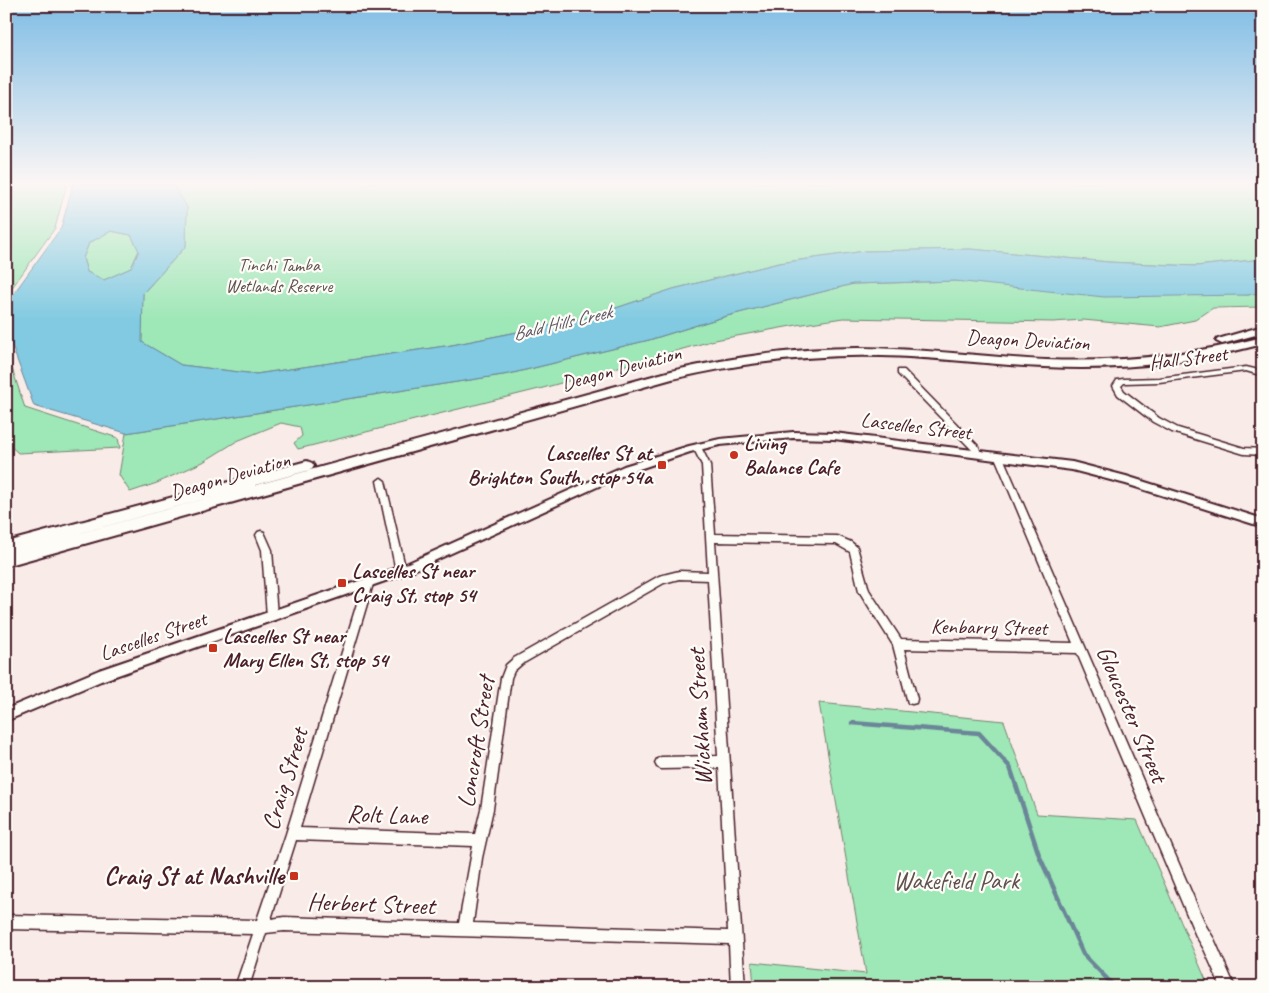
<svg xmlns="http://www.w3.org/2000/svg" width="1269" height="993" font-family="Caveat,sans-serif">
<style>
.green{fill:#9ee7b6;stroke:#748370}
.water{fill:#81cae1;stroke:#6b8698;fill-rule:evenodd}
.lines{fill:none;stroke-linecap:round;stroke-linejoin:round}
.stream{stroke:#6b8698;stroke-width:4.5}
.minor-casing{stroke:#4a1f2b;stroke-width:3}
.tertiary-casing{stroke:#4a1f2b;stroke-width:4}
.trunk-casing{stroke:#4a1f2b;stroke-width:4}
.minor{fill:#fdfcf7;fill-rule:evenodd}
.tertiary{fill:#fdfcf7;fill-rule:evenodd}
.trunk{fill:#fdfcf7;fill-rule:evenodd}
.poi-dot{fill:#c8321e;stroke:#fdfcf7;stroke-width:2}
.labels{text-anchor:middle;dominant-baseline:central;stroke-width:4.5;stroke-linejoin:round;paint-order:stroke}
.far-park-label{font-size:18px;fill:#5f514e;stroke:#fdfcf7}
.far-water-label{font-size:19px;font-style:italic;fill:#5a5262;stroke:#fdfcf7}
.street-label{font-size:21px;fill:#4a1f2b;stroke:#fdfcf7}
.poi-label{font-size:21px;font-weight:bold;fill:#4a1f2b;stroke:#fdfcf7;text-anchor:start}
.near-street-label{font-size:25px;fill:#4a1f2b;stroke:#fdfcf7}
.near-poi-label{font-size:25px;font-weight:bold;fill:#4a1f2b;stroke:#fdfcf7;text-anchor:end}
.near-park-label{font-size:25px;fill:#5f514e;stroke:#fdfcf7}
</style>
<rect width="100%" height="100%" fill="#f9ece8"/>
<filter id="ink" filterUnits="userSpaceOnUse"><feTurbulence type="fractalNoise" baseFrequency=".02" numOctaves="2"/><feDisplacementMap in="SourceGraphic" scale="10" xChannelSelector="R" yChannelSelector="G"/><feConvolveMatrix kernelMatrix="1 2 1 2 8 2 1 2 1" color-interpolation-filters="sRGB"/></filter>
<g filter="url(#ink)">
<g class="green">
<path d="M6 182H66L67 184 55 228 6 296Z"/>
<path d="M171 182H1263V259L1196 266 1109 262 970 249 865 251 779 263 673 289 583 319 452 345 256 374 181 365 141 342 143 293 186 246 187 207Z"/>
<path d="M111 231 131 235 139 250 131 268 104 280 87 272 83 258 89 243Z"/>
<path d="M955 281 1248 295 1263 292V307L1213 308 1195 320 1160 327 1083 320 1053 322 843 318 797 325 715 340 543 388 298 449 294 443 302 436 300 427 281 423 237 441 203 462 157 483 130 492 119 475 126 433 509 374 649 340 723 317 853 284Z"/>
<path d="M6 350 25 408 118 438 120 448 18 453 6 442Z"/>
<path d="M819 703 1004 721 1037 814 1137 820 1209 987H754L752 962 866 974Z"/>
</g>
<path class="water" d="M70 182H171L187 207 186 246 143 293 142 342 181 365 256 374 452 345 583 319 673 289 779 263 865 251 970 249 1109 262 1196 266 1263 259V292L1248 295 1104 297 955 281 853 284 723 317 649 340 509 374 126 433 34 406 12 346 9 300 61 228 72 188ZM111 231 131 235 139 251 131 268 104 280 87 272 83 258 89 243Z"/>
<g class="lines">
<path class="stream" d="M852 723 979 733 1010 767 1039 855 1083 954 1115 987"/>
<g class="minor-casing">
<g id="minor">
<path d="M1246 367 1263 371V376L1246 371 1159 382 1124 383 1121 386 1124 391 1159 418 1178 428 1244 448 1263 449V455L1244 454 1172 432 1153 422 1118 395 1113 386 1117 380 1123 379 1159 378Z"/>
<path d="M898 370H904L979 447 981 454 980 456H974L972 450 898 374Z"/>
<path d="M697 444 700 445 710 465 715 534 837 536 851 542 857 547 869 590 901 639 1073 643 995 457 996 455H1002L1206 926 1214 939 1235 987H1221L1204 949 1196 936 1077 653 904 649 917 699 916 703 912 704 908 703 893 645 859 591 850 552 836 544 715 542 745 987H731L729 944 284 931 266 933 249 987H235L253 934 6 929V915L257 920 286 834 363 584 365 581 368 580 371 581 373 584 300 828 475 834 481 809 501 678 506 665 514 658 659 576 679 571 708 572 702 465 693 447ZM679 579 708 580 718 756 661 757 657 759 655 763 657 767 661 769 719 768 728 931 473 923 482 858 493 809 511 678 514 671 522 664 664 583ZM296 840 473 846 459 923 284 917 271 919Z"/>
<path d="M381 478 385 481 406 571 404 574 401 575 398 574 396 571 377 481Z"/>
<path d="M261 531 264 532 272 550 277 616 276 619 272 620 268 619 267 616 262 550 256 535 258 532Z"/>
</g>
</g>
<g class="tertiary-casing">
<path id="tertiary" d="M793 432 834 433 1072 462 1126 476 1263 519V527L1126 484 1072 470 834 439 793 438 720 445 690 452 630 472 405 574 101 681 6 721V709L99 670 397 568 624 466 689 446 720 439Z"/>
</g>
<g class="trunk-casing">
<g id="trunk">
<path d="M1263 326V333L1222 344 1216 341 1218 339Z"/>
<path d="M1263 337V344C1191 363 1119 371 1045 367 991 365 937 357 882 356 811 354 741 363 672 379L6 566V542L307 461 312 463 314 466 312 469 307 471 33 546 671 371C733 357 795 348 858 348 921 348 983 357 1046 360 1120 363 1191 355 1263 337Z"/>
</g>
</g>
<use href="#minor" class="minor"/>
<use href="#tertiary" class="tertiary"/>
<use href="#trunk" class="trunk"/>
</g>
</g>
<linearGradient id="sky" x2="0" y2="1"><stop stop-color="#7fbde5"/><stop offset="0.57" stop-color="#fcf6f5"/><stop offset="1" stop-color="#fcf6f5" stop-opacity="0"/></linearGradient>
<rect width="1269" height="321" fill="url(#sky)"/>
<g class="poi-dot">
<circle cx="734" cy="455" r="5"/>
<rect x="657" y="460" width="10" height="10" rx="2.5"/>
<rect x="337" y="578" width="10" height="10" rx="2.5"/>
<rect x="208" y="643" width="10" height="10" rx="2.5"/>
<rect x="289" y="871" width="10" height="10" rx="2.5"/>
</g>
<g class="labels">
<g class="far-park-label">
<text x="279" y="265">Tinchi Tamba<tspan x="279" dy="21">Wetlands Reserve</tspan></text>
</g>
<g class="far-water-label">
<text transform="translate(562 323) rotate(-13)">Bald Hills Creek</text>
</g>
<g class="street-label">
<text transform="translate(1028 340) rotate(3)">Deagon Deviation</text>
<text transform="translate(1188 358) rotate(-7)">Hall Street</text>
<text transform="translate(621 368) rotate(-15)">Deagon Deviation</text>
<text transform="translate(916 426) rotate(7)">Lascelles Street</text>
<text transform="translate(230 476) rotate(-16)">Deagon Deviation</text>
<text transform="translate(989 627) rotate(1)">Kenbarry Street</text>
<text transform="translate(153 636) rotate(-19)">Lascelles Street</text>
</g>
<g class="poi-label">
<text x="744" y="443">Living<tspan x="744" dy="24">Balance Cafe</tspan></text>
<text x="652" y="453" text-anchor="end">Lascelles St at<tspan x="652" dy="24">Brighton South, stop 54a</tspan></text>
<text x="352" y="571">Lascelles St near<tspan x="352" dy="24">Craig St, stop 54</tspan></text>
<text x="223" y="636">Lascelles St near<tspan x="223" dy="24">Mary Ellen St, stop 54</tspan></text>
</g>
<g class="near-street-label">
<text transform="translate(1132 714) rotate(67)">Gloucester Street</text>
<text transform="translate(700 717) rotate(-93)">Wickham Street</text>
<text transform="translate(476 742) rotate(-81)">Loncroft Street</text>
<text transform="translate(285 779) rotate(-73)">Craig Street</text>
<text transform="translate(387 815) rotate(2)">Rolt Lane</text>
<text transform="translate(371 904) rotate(2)">Herbert Street</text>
</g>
<g class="near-poi-label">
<text x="284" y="876">Craig St at Nashville</text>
</g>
<g class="near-park-label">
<text x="956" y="881">Wakefield Park</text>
</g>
</g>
<rect width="1269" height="993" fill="none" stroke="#fdfcf7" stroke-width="25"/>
<rect x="12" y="12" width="1244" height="968" fill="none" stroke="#4a1f2b" stroke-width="2" filter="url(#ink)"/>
</svg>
